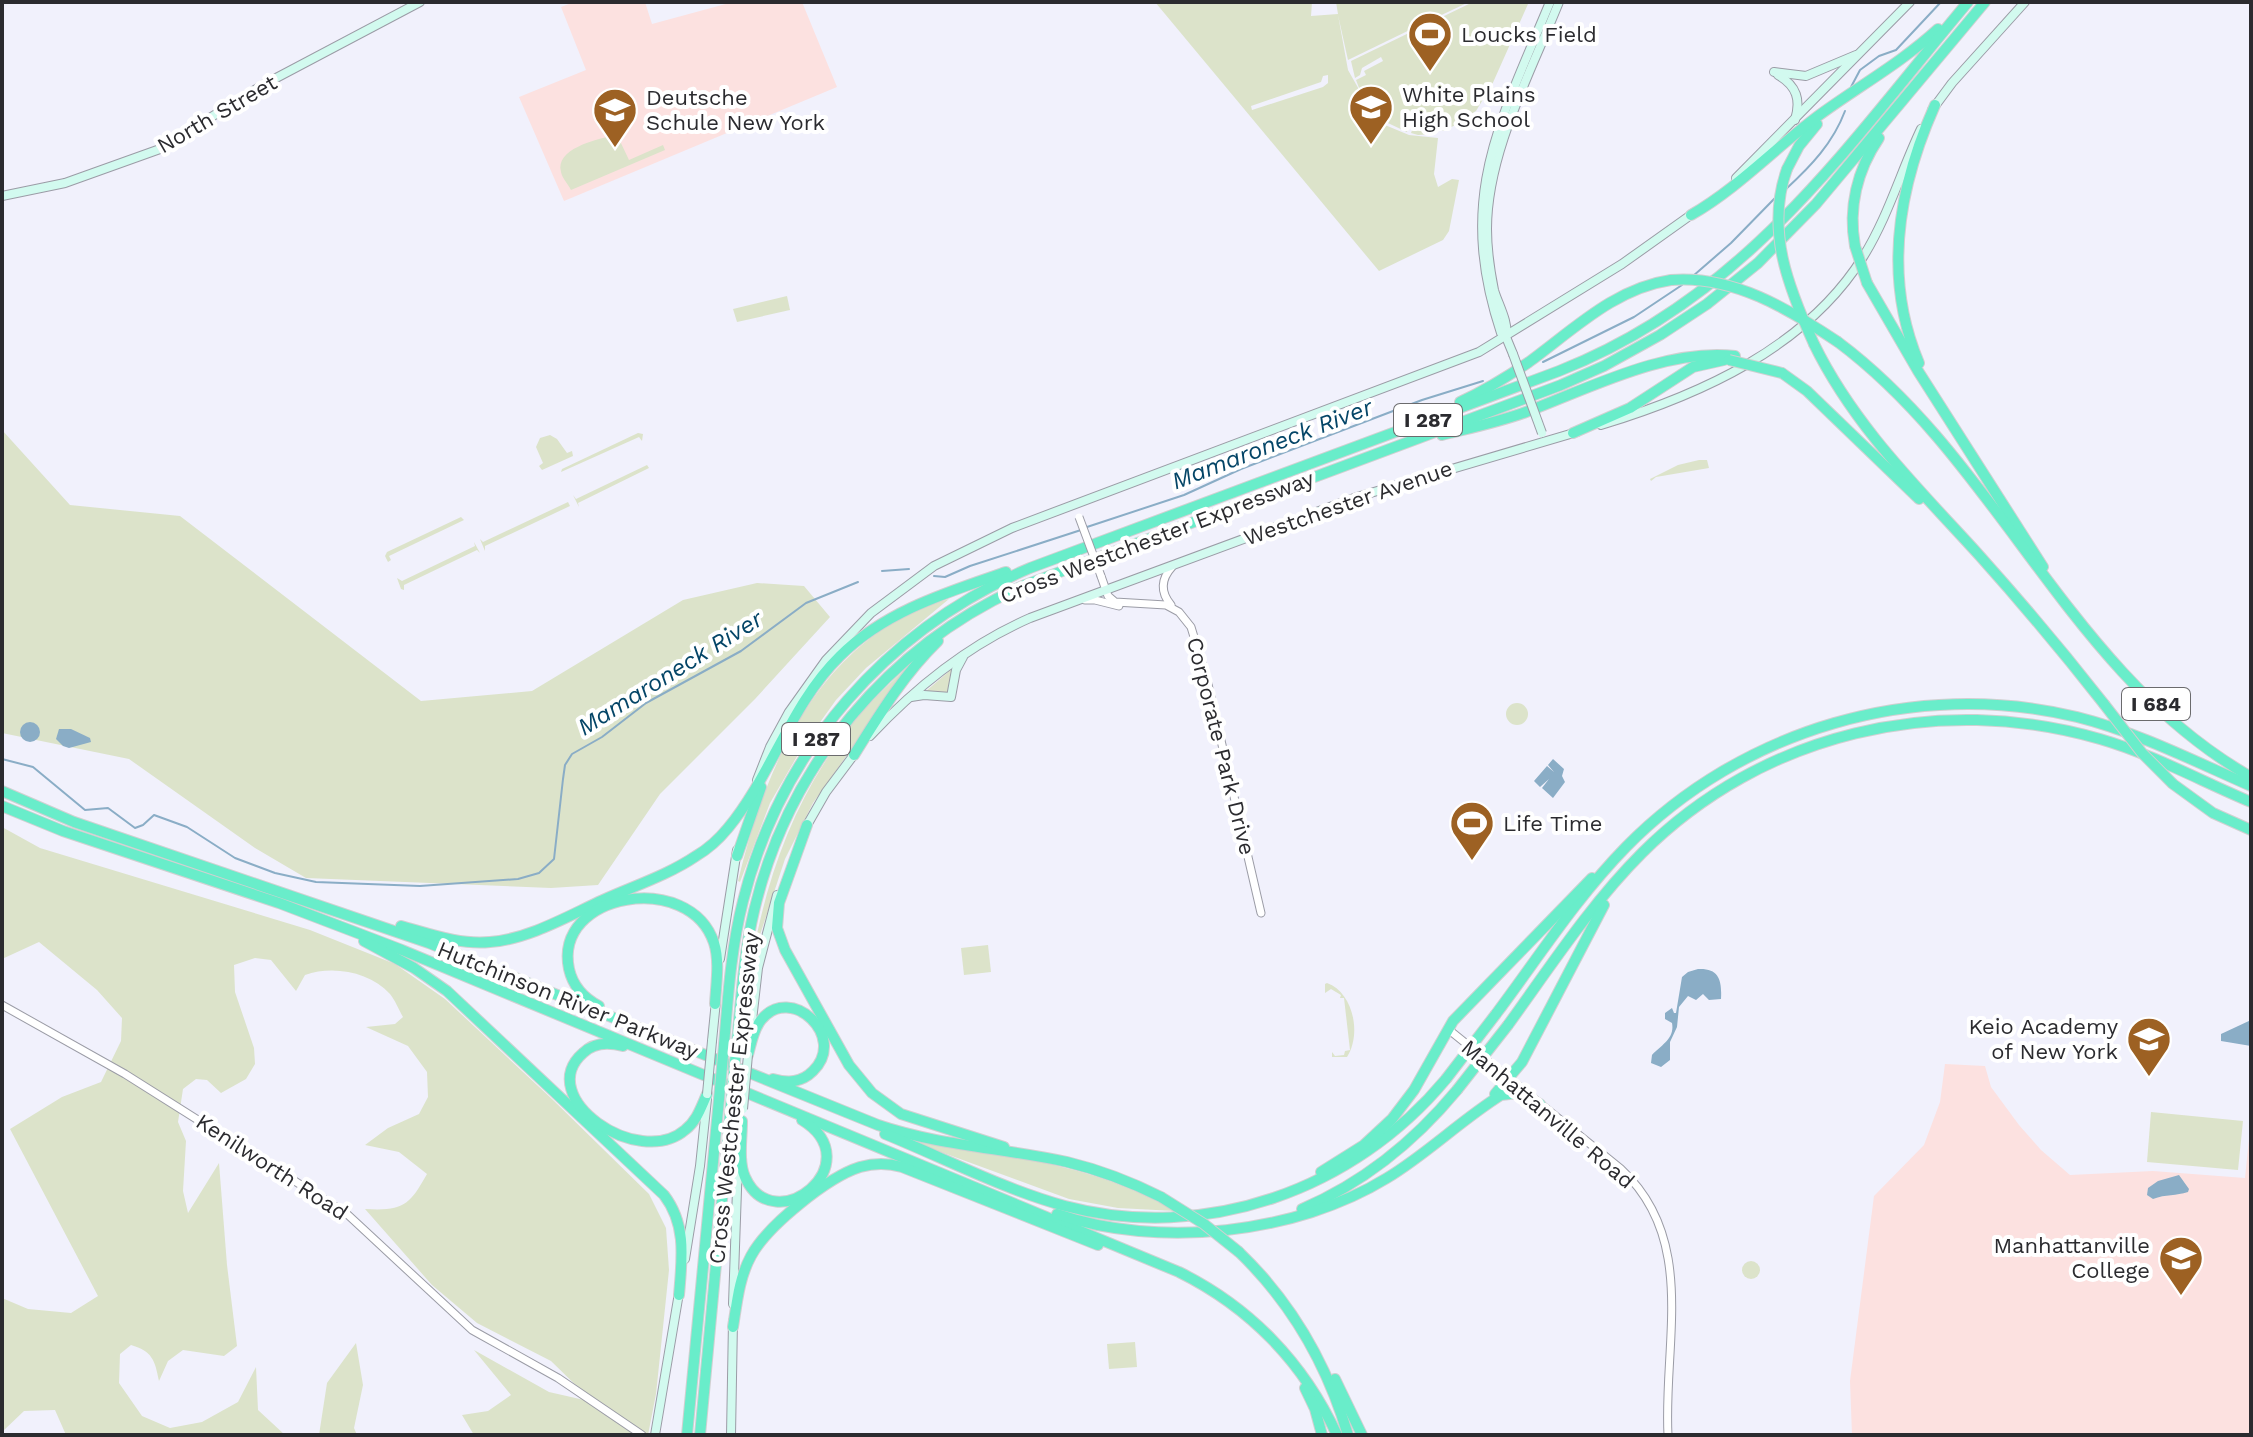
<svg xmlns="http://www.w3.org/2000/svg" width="2253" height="1437" font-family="'Work Sans',sans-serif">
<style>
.education{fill:#fce1e0}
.green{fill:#dce3ca;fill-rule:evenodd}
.water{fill:#8aadc6}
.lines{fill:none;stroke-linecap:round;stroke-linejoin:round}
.stream{stroke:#8aadc6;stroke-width:2}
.tertiary-casing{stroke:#9b9ca6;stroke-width:9}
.secondary-casing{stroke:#9b9ca6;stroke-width:10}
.motorway-casing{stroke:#d0d0d1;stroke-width:12}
.tertiary{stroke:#fff;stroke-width:7}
.secondary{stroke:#d2faef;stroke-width:8}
.motorway{stroke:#69edca;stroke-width:10}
.tertiary-bridge-casing{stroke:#9b9ca6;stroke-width:9;stroke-linecap:butt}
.secondary-bridge-casing{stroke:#9b9ca6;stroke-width:10;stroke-linecap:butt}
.motorway-bridge-casing{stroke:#d0d0d1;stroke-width:12;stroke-linecap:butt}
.tertiary-bridge{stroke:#fff;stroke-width:7}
.secondary-bridge{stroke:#d2faef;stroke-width:8}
.motorway-bridge{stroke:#69edca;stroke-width:10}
.labels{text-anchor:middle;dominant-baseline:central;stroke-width:8;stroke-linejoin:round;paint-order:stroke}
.shield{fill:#fff;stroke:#6b6b6d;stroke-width:2}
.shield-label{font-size:20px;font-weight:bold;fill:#2b2b2f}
.poi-label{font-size:22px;fill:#2b2b2f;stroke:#fff;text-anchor:start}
.street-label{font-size:22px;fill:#2b2b2f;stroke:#fff}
.water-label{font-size:24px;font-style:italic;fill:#044567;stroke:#fff}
</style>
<rect width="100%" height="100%" fill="#f1f1fc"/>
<g class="education">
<path d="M574 2H645L652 24 733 2H802L837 87 564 201 519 97 586 70 561 7Z"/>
<path d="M1945 1064 1985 1066 1991 1087 2019 1125 2041 1150 2070 1175 2153 1171 2245 1178 2251 1119V1435H1852L1850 1381 1874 1196 1924 1145 1940 1102Z"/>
</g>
<g class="green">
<path d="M1155 2H1312L1311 16 1338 14 1336 2H1469L1431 20 1428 14 1420 18 1422 24 1348 60 1338 15 1348 70 1361 93 1356 80 1366 75 1364 71 1383 61 1381 57 1362 68 1360 75 1355 78 1351 61 1473 2H1527L1528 4 1491 87 1485 84 1482 86 1488 91 1476 111 1471 114 1472 117 1443 131 1437 118 1431 123 1435 134 1418 135 1411 133 1414 125 1420 121 1419 118 1409 121 1407 132 1373 116 1385 125 1409 135 1438 138 1434 174 1438 187 1452 179 1459 180 1449 231 1443 240 1379 271ZM1328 75V83L1323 87 1252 110 1251 106 1321 82 1323 76Z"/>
<path d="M611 136 619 139 629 160 663 145 665 150 571 190C568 184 562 178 561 172 555 149 595 140 611 136Z"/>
<path d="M787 296 790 310 737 322 733 309Z"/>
<path d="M2 430 70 505 180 516 421 701 532 691 683 600 757 583 804 586 830 617 755 699 660 794 598 885 551 888 306 878 255 848 129 759 2 733Z"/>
<path d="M638 433 643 434 642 441 639 437 561 472 562 469Z"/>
<path d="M550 435 557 439 567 453 572 451 573 456 542 470 539 466 543 463 536 447 540 438Z"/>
<path d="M1699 460H1707L1709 468 1656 477 1651 481 1650 479 1678 465Z"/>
<path d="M647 465 649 468 578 503 579 507 573 495 576 499Z"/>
<path d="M568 502 570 506 485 546V551L480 539 483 542Z"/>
<path d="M461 517 464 520 389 556 391 560 388 562 385 556 387 552Z"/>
<path d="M474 542 480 553 477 550 404 585V590L401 589 397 578 402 581 475 546Z"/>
<path d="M949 599 866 668 836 700 803 746 770 803 740 882 738 881C766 763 822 634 949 599Z"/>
<path d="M953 668 949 692 946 695 926 691Z"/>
<path d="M904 670 906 672 813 803 785 859 752 959C769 866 801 781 865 709 877 695 891 683 904 670Z"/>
<circle cx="1517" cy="714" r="11"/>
<path d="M2 827 40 848 310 930 395 964 445 999 552 1099 649 1194 666 1228 669 1270 656 1394 648 1435H474L462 1415 488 1411 511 1395 474 1350 549 1392 593 1402 551 1361 477 1323 432 1285 365 1209C403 1211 409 1206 427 1174L399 1152 365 1145 388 1128 419 1114 428 1097 427 1072 408 1046 366 1027 395 1024 403 1017C399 1010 395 1000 390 994 370 972 333 965 305 975L296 991 271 960 255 958 234 965 235 992 254 1048 255 1064 246 1079 221 1093 207 1080 196 1079 183 1089 178 1122 186 1141 183 1191 188 1213 219 1163 227 1265 237 1346 224 1356 183 1350 168 1361 159 1381C155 1360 152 1351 131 1345L120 1354 119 1383 142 1416 170 1428 202 1422 238 1402 256 1367 258 1410 285 1435H66L55 1410 24 1411 2 1432V1298L28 1309 71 1313 98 1296 10 1129 62 1097 101 1082 121 1041 122 1018 97 990 39 942 2 959Z"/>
<path d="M988 945 991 972 964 975 961 948Z"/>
<path d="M1327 983C1353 992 1362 1034 1347 1057H1332V1052L1335 1056 1344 1055 1345 1051 1350 1050 1344 998H1340L1341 995 1331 989 1325 993V984Z"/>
<path d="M2151 1112 2243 1121 2238 1170 2147 1162Z"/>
<path d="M911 1141C1007 1157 1088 1161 1175 1211L1118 1208 1069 1199Z"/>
<circle cx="1751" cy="1270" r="9"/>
<path d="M1135 1342 1137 1367 1109 1369 1107 1344Z"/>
<path d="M356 1343 363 1385 354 1428 357 1435H319L327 1383Z"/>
</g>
<g class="water">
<circle cx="30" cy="732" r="10"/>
<path d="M59 729H71L90 738 91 742 69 748 63 746 56 739Z"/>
<path d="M1553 759 1564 769 1562 776 1565 782 1553 798 1542 788 1549 779 1540 787 1534 781 1547 766 1554 772 1548 765Z"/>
<path d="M1698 969C1719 968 1722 980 1721 999L1709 1000 1703 994 1696 1000 1688 996 1679 1007 1677 1027 1670 1042V1060L1661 1067 1651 1063 1652 1055C1661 1045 1675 1039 1672 1023L1665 1019V1013L1672 1008 1674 1013H1676L1682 977 1688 972Z"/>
<path d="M2251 1020V1046L2221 1041V1034Z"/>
<path d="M2179 1175 2189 1189 2188 1192C2176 1196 2166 1194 2153 1199L2147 1195 2148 1188 2158 1181Z"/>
</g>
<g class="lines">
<g class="stream">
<path d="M1851 87 1860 70 1879 56 1896 50 1941 2"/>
<path d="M1786 189C1811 166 1833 143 1845 111"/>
<path d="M1693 276 1731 243 1775 198"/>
<path d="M1543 362 1634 317 1682 285"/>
<path d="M1087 527 1184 495 1241 469 1422 400 1483 381"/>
<path d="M882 571 909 569"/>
<path d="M934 576 945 577 970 566 1081 530"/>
<path d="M2 759 33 767 85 810 108 808 135 828 143 825 154 815 187 827 235 858 275 873 316 882 420 886 518 879 539 873 554 859 563 779 565 765 572 754 602 737 646 703 741 651 806 603 858 582"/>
</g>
<g class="tertiary-casing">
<g id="tertiary">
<path d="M1101 576 1108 596 1115 602 1166 605 1179 612 1191 627 1207 680 1261 913"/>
<path d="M1085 600H1095L1119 606"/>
<path d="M1171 605C1160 592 1161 579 1172 567"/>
<path d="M2 1005 125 1074 347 1214 472 1330 558 1378 642 1435"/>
<path d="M1448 1029 1621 1169C1698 1240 1663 1344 1668 1435"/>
</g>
</g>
<g class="secondary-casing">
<g id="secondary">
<path d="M1774 72 1806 76 1856 55"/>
<path d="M1778 75C1797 86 1801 100 1795 120"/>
<path d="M1932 110 1952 83 2025 2"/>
<path d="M1736 178 1910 2"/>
<path d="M2 196 65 183 160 149 261 86 420 2"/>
<path d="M1506 337C1509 322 1498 304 1494 290 1490 270 1487 249 1487 229 1487 153 1531 72 1559 2"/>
<path d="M1513 354 1506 337 1501 333C1456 197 1499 125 1550 2"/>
<path d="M1601 425C1700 395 1806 348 1863 257 1888 217 1901 171 1921 129"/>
<path d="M911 697 924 695 951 697 956 670 963 657"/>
<path d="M870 736C916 687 968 645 1030 618L1357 497 1577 432"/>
<path d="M757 780 770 747 789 712 826 660 871 613 934 566 1012 528 1479 352 1622 264 1695 212"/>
<path d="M806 827 826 792 856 752"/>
<path d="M720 959 737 850"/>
<path d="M750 1038 758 968 777 895"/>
<path d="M712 1041 716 1001"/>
<path d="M685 1259 700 1166 707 1099"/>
<path d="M733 1304 738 1161"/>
<path d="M655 1435 679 1293"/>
<path d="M731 1435 733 1321"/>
</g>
</g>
<g class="motorway-casing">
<g id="motorway">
<path d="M1787 169 1799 146 1817 124"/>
<path d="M1691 215C1738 188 1775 148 1818 116 1859 86 1901 63 1938 29"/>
<path d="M1855 246C1848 208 1857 170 1879 138"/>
<path d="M1867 283 1918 371 2043 567"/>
<path d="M1838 342C2000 463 2069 674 2251 777"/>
<path d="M1814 344C1854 426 1918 488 1979 555 2022 603 2064 653 2104 704"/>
<path d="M1919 363C1883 278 1898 188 1935 105"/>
<path d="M1782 373 1807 391 1919 499"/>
<path d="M1460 402C1484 391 1507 377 1529 362 1573 330 1615 288 1671 280"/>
<path d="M1573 433 1630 408 1693 367 1724 360"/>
<path d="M1442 435C1470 428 1499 422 1526 412 1590 388 1666 348 1735 356"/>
<path d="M854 755C879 715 904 674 938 641"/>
<path d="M2173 784 2213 813 2251 830"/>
<path d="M2 791 74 822 429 943 878 1125C940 1146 1004 1148 1067 1162 1100 1170 1131 1182 1161 1197"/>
<path d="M2 806 63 831 279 903 402 950 1179 1272C1250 1307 1304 1363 1337 1435"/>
<path d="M807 825 779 903 777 928 785 950 849 1065 872 1093 901 1114 1004 1147"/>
<path d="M737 856 761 787"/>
<path d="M401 926C430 934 460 945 490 942 529 939 568 916 603 900 634 886 668 875 696 856 708 849 719 839 728 828 772 775 790 705 840 656 885 611 948 592 1006 572"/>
<path d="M364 941 414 968 447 991 664 1195C687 1225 682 1259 679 1295"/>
<path d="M599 1006C584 998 573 987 569 969 553 892 690 870 714 943 720 961 716 985 715 1004"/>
<path d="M1496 1014C1538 958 1577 897 1626 847 1742 729 1915 678 2077 717 2137 732 2194 761 2251 786"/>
<path d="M1508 1025C1550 967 1591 904 1642 853 1762 733 1938 692 2100 739 2152 754 2201 781 2251 802"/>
<path d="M724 1045C728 997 731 948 743 901 781 749 887 629 1030 568L1559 371C1745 298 1845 149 1968 2"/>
<path d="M623 1046C608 1042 594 1042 583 1053 533 1097 638 1170 685 1130 697 1121 701 1107 707 1094"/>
<path d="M736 1051C741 1004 743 957 754 911 788 766 889 645 1025 585L1561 385 1604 366 1660 335 1707 304 1758 263 1816 204 1985 2"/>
<path d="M748 1055C751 1044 753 1030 761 1020 791 983 848 1037 813 1071 801 1083 788 1083 773 1079"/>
<path d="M1495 1094 1522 1062 1604 905"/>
<path d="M742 1121C742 1138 738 1161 745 1177 774 1242 872 1163 802 1120"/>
<path d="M885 1134C944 1158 1003 1189 1065 1206 1205 1243 1354 1190 1446 1079"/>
<path d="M1321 1172 1364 1145 1392 1119 1414 1090 1453 1021 1592 878"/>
<path d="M1302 1209C1365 1182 1414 1142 1457 1090"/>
<path d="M1057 1214C1159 1249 1296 1234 1387 1178 1427 1154 1461 1120 1501 1095L1518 1093 1540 1104"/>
<path d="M1239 1252C1292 1303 1327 1364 1348 1435"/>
<path d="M733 1327C737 1302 739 1278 751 1256 767 1226 828 1177 860 1167 874 1163 888 1163 902 1167L1098 1245"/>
<path d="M1335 1379 1362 1435"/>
<path d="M1305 1388 1315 1409 1322 1435"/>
<path d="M687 1435 719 1099"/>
<path d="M700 1435 731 1104"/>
</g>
</g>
<use href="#tertiary" class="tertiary"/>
<use href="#secondary" class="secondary"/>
<use href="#motorway" class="motorway"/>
<g class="tertiary-bridge-casing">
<path id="tertiary-bridge" d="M1079 517 1101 576"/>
</g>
<g class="secondary-bridge-casing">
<g id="secondary-bridge">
<path d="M1513 354 1542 433"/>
<path d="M707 1094 712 1041"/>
<path d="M743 1109 748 1055"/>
</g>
</g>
<g class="motorway-bridge-casing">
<g id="motorway-bridge">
<path d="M1787 169C1765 230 1789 289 1814 344"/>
<path d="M1855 246 1867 283"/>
<path d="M1671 280C1733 275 1789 309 1838 342"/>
<path d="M1729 360 1782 373"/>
<path d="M2104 704 2142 753 2173 784"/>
<path d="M1446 1079 1496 1014"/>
<path d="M1457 1090 1508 1025"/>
<path d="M719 1099 724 1045"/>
<path d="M731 1104 736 1051"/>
<path d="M1161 1197 1204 1224 1239 1252"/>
</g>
</g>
<use href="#tertiary-bridge" class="tertiary-bridge"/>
<use href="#secondary-bridge" class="secondary-bridge"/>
<use href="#motorway-bridge" class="motorway-bridge"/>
</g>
<defs>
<g id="stadium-pin" transform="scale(2.3)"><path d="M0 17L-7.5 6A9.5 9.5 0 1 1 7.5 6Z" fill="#9d6123" stroke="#fff"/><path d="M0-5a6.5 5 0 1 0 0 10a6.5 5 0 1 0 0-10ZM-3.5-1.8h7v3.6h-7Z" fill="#fff"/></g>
<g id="school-pin" transform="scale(2.3)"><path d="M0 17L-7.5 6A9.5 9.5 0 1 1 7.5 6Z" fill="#9d6123" stroke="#fff"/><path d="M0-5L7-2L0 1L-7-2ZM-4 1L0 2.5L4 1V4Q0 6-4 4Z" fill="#fff"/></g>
<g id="university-pin" transform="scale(2.3)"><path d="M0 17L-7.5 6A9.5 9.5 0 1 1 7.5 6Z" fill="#9d6123" stroke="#fff"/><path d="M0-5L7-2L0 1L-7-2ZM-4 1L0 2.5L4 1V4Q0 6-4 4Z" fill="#fff"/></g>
</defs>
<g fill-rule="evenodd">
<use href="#stadium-pin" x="1430" y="34"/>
<use href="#school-pin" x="1371" y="107"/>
<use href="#school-pin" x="615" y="110"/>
<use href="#stadium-pin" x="1472" y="823"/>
<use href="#school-pin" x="2149" y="1039"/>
<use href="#university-pin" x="2181" y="1258"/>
</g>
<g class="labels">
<g class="shield">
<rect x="1394" y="404" width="68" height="32" rx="6"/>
<rect x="2122" y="688" width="68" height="32" rx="6"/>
<rect x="782" y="723" width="68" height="32" rx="6"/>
</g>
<g class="shield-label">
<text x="1428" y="420">I 287</text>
<text x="2156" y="704">I 684</text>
<text x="816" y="739">I 287</text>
</g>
<g class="poi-label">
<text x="1461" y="34">Loucks Field</text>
<text x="1402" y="94">White Plains<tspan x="1402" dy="25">High School</tspan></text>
<text x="646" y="97">Deutsche<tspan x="646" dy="25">Schule New York</tspan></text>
<text x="1503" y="823">Life Time</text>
<text x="2118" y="1026" text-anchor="end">Keio Academy<tspan x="2118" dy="25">of New York</tspan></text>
<text x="2150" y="1245" text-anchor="end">Manhattanville<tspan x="2150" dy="25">College</tspan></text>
</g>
<g class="street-label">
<text transform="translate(217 114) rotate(-30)">North Street</text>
<text transform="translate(1348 503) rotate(-19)">Westchester Avenue</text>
<text transform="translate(1157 537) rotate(-21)">Cross Westchester Expressway</text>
<text transform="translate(1221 746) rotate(76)">Corporate Park Drive</text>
<text transform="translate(568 1000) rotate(22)">Hutchinson River Parkway</text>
<text transform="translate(734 1098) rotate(-84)">Cross Westchester Expressway</text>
<text transform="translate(1548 1114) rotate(40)">Manhattanville Road</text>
<text transform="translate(272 1167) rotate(33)">Kenilworth Road</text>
</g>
<g class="water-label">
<text transform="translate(1272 444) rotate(-21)">Mamaroneck River</text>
<text transform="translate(670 673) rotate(-32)">Mamaroneck River</text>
</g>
</g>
<rect width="2253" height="1437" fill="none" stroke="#2b2b2f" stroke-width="8"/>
</svg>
